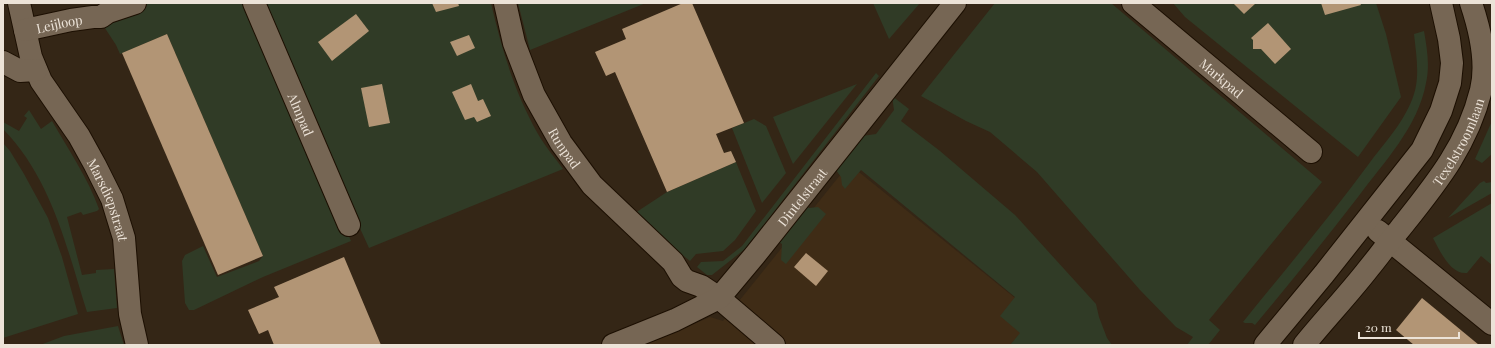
<svg xmlns="http://www.w3.org/2000/svg" width="1495" height="348" font-family="'Playfair Display',serif">
<style>
.built{fill:#3f2c16}
.green{fill:#303b26}
.building{fill:#b29575}
.lines{fill:none;stroke-linecap:round;stroke-linejoin:round}
.minor-casing{stroke:#1c0f02;stroke-width:24}
.minor{stroke:#766654;stroke-width:22}
.labels{text-anchor:middle;dominant-baseline:central;stroke-width:4;stroke-linejoin:round;paint-order:stroke}
.street-label{font-size:13px;fill:#ece3d8;stroke:#342616}
</style>
<rect width="100%" height="100%" fill="#342616"/>
<path class="built" d="M849 164 1015 298 1021 333 1010 345H645L710 317 723 321Z"/>
<g class="green">
<path d="M148 3H247L351 241 263 277 194 310H189L185 303 182 261 185 255 203 246 217 277 259 261 263 256 167 34 120 54 116 45 99 19Z"/>
<path d="M262 3H491C502 50 514 91 538 134 545 146 555 158 563 169L369 248 342 189Z"/>
<path d="M518 3H646L530 50Z"/>
<path d="M873 3H920L889 39Z"/>
<path d="M995 3H1111L1322 182 1209 320 1220 330 1208 345H1187L1193 337 1176 327 1140 290 1037 172 990 132 966 121 921 96Z"/>
<path d="M1173 3H1376L1386 34 1401 97 1358 157 1185 17Z"/>
<path d="M1424 31C1427 48 1430 66 1426 83 1418 127 1384 162 1358 197 1325 240 1290 283 1255 325L1252 323H1245L1243 322C1285 270 1328 219 1368 165 1384 143 1405 122 1414 94 1420 76 1416 53 1414 34Z"/>
<path d="M876 73 879 76 745 249 712 275H707L697 267 701 262 723 261 742 246Z"/>
<path d="M857 84 793 164 773 117Z"/>
<path d="M892 96 909 109 901 121 940 151 1015 215 1096 304 1099 317 1107 338 1112 345H1010L1020 333 1000 316 1015 297 861 170 845 189 842 185 841 177 836 170 862 136 876 134 894 110Z"/>
<path d="M29 110 41 129 52 121C68 149 88 178 99 209L97 211 83 215 81 212 67 217 82 275 96 273V270L114 269 117 308 87 312C67 249 52 179 3 129V122L19 131 27 118 24 116Z"/>
<path d="M754 119 766 126 786 173 762 203 732 128Z"/>
<path d="M1492 121V154L1482 163 1475 159Z"/>
<path d="M3 143 10 151 24 174 48 218 62 257 78 314 3 338Z"/>
<path d="M736 162 756 211 735 240 723 251 696 254 690 261 654 232 635 213 667 192Z"/>
<path d="M1484 181 1486 183 1492 182V193L1448 218 1480 183Z"/>
<path d="M1492 203V265L1481 256 1467 273C1450 275 1439 249 1433 238Z"/>
<path d="M807 206 809 208 818 207 826 214 786 264 781 260 782 244 779 242Z"/>
<path d="M118 326 124 345H40L64 336Z"/>
</g>
<g class="building">
<path d="M432 3H458L459 6 436 12Z"/>
<path d="M683 3H692L744 123 716 134 724 153 731 151 736 162 667 192 615 72 606 76 595 52 626 39 622 29Z"/>
<path d="M1233 3H1256L1244 14Z"/>
<path d="M1321 3H1360L1361 5 1325 15Z"/>
<path d="M356 14 369 31 332 61 318 42Z"/>
<path d="M1268 23 1291 49 1275 64 1261 49H1253V40L1251 38Z"/>
<path d="M167 34 263 256 218 275 122 53Z"/>
<path d="M469 35 475 48 457 56 450 42Z"/>
<path d="M382 84 390 123 369 127 361 88Z"/>
<path d="M471 84 478 101 483 99 491 116 477 122 474 117 465 120 452 92Z"/>
<path d="M806 253 828 271 816 286 794 267Z"/>
<path d="M344 257 381 345H274L268 330 259 334 248 310 279 297 274 287Z"/>
<path d="M1422 298 1439 312 1479 345H1414L1396 330Z"/>
</g>
<g class="lines">
<g class="minor-casing">
<g id="minor">
<path id="s1" d="M19 3 31 57 41 81 79 136 95 165 112 199 124 238 130 314 137 345"/>
<path id="s2" d="M254 3 349 225"/>
<path id="s3" d="M505 3 514 43 534 95 561 143 592 185 673 262 682 277 687 281 701 286 719 298 774 345"/>
<path id="s4" d="M1133 3 1311 152"/>
<path id="s5" d="M25 30 71 20 93 17H101L108 12 135 3"/>
<path d="M3 62 20 71 36 70"/>
<path d="M1378 231 1492 324"/>
<path id="s6" d="M613 345 675 320 719 298 755 255 955 3"/>
<path d="M1265 345 1324 274 1422 150 1441 111 1450 83 1452 63 1449 39 1441 3"/>
<path id="s7" d="M1304 345C1325 319 1348 295 1369 268 1379 256 1388 243 1399 230 1434 186 1467 147 1481 90 1488 62 1480 30 1471 3"/>
</g>
</g>
<use href="#minor" class="minor"/>
</g>
<g class="labels">
<g class="street-label">
<text stroke="none"><textPath href="#s5" startOffset="35">Leijloop</textPath></text>
<text stroke="none"><textPath href="#s4" startOffset="116">Markpad</textPath></text>
<text stroke="none"><textPath href="#s2" startOffset="121">Almpad</textPath></text>
<text stroke="none"><textPath href="#s7" startOffset="256">Texelstroomlaan</textPath></text>
<text stroke="none"><textPath href="#s3" startOffset="158">Runpad</textPath></text>
<text stroke="none"><textPath href="#s6" startOffset="247">Dintelstraat</textPath></text>
<text stroke="none"><textPath href="#s1" startOffset="219">Marsdiepstraat</textPath></text>
</g>
</g>
<rect width="1495" height="348" fill="none" stroke="#ece3d8" stroke-width="8"/>
<path d="M1359 332v6h100v-6" fill="none" stroke="#ece3d8" stroke-width="2"/>
<text x="1365" y="332" font-size="12" fill="#ece3d8" stroke="#342616" stroke-width="3" paint-order="stroke">20 m</text>
</svg>
